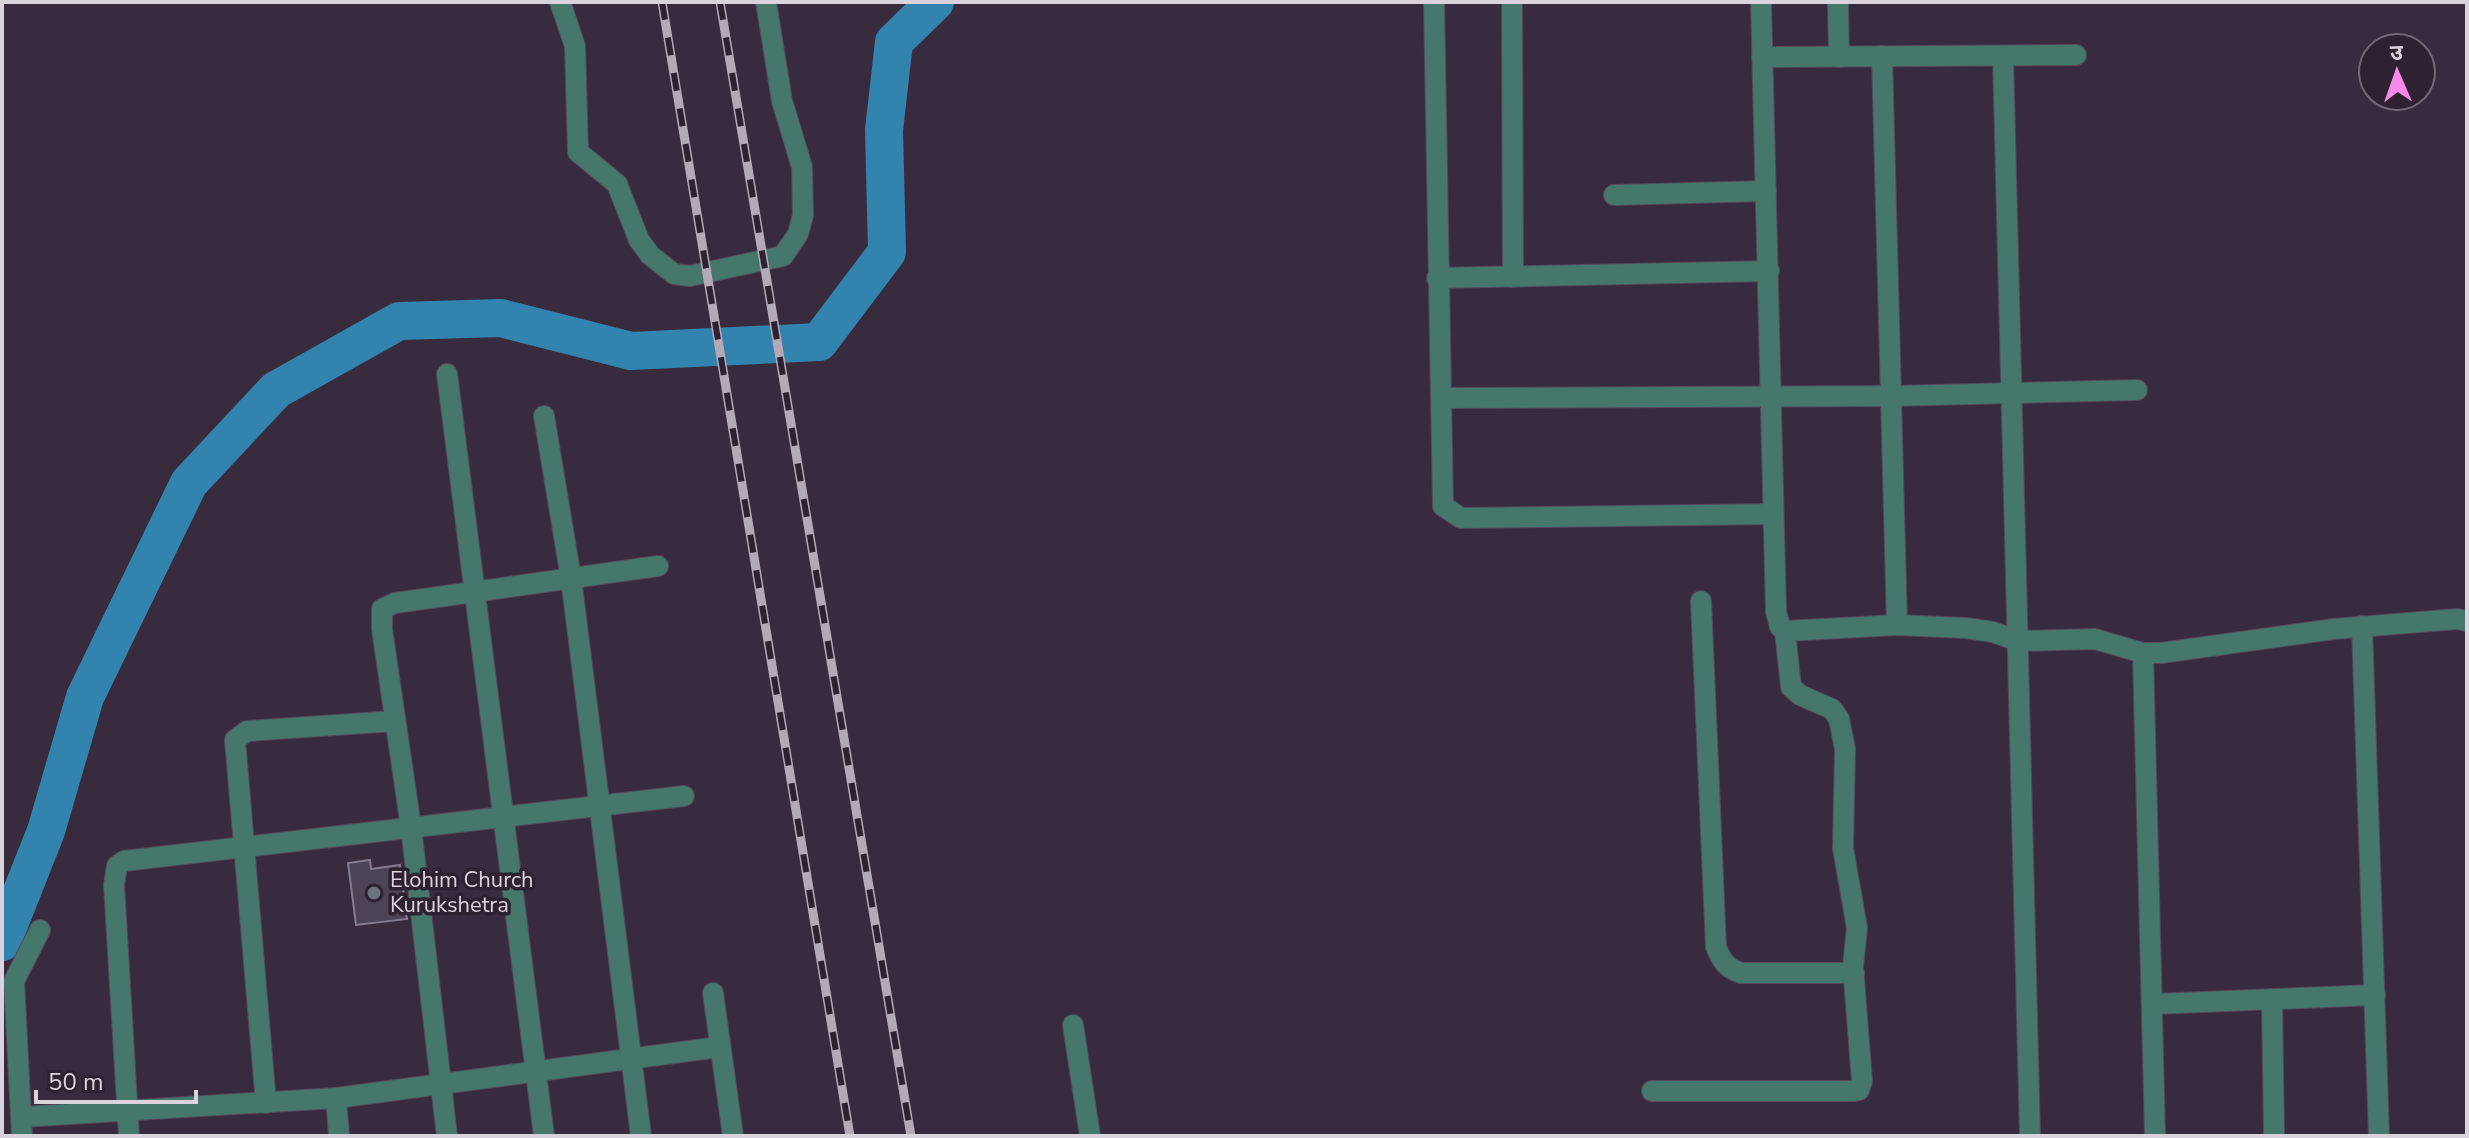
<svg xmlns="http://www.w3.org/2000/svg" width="2469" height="1138" font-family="'Nunito Sans','Noto Sans Devanagari',sans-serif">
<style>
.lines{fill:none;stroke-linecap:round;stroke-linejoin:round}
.river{stroke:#3283ad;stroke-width:38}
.building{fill:#4c4356;stroke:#857b91;stroke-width:2}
.minor-casing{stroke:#55495a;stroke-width:22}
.minor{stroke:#45776d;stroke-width:20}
.rail-casing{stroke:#b4aab7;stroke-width:9}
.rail{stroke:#2e2232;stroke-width:6;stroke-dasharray:18;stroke-linecap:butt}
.worship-dot{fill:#6b7280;stroke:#2e2232;stroke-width:3}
.labels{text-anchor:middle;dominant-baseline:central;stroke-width:7;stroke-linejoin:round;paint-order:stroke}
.poi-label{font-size:22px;fill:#dad2dd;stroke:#2e2232;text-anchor:start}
</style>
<rect width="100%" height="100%" fill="#382b3d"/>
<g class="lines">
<path class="river" d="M2 942 46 831 85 697 189 483 276 390 399 321 501 318 631 351 819 342 887 252 884 130 894 42 935 2"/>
</g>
<path class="building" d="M370 860 371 869 400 865 407 919 356 925 348 863Z"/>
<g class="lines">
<g class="minor-casing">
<g id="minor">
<path d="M560 2 575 46 578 152 617 184 639 240 650 255 674 274 690 276 783 256 798 234 803 215 802 167 782 101 766 2"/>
<path d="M1434 2 1443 506 1461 518 1773 514"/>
<path d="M1512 2 1513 277"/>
<path d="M1838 2 1839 57"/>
<path d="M1882 56 1897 625"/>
<path d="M2003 56 2030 1136"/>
<path d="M1762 57 2076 55"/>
<path d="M1614 195 1766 191"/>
<path d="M1437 278 1769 271"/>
<path d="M447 374 544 1136"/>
<path d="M1442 398 1891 396 2137 390"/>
<path d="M544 416 571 578 641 1136"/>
<path d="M1701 601 1716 947C1722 961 1726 968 1741 973H1854"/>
<path d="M2362 626 2379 1136"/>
<path d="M1785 631 1897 625 1966 628 1993 632 2018 641 2095 639 2143 653H2161L2334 629 2457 619 2467 621"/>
<path d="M2143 653 2155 1136"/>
<path d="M713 993 733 1136"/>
<path d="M2272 999 2274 1136"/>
<path d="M2154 1004 2375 995"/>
<path d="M1073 1025 1090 1136"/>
<path d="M1652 1091H1854L1859 1090 1862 1081 1853 966 1857 928 1843 848 1845 749 1839 719 1832 709 1800 695 1791 687 1785 631 1780 627 1776 612 1761 2"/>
<path d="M336 1098 339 1136"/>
<path d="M266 1103 235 740 247 731 395 721"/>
<path d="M21 1117 336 1098 719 1047"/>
<path d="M22 1136 14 981 40 930"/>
<path d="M129 1136 114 885 117 866 124 861 684 796"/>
<path d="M447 1136 411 827 382 629V609L395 603 658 566"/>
</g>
</g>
<use href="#minor" class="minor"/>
<g class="rail-casing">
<g id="rail">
<path d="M662 2 850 1136"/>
<path d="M720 2 911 1136"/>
</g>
</g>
<use href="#rail" class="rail"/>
</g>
<circle class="worship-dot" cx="374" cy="893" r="8"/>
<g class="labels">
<g class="poi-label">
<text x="390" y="880">Elohim Church<tspan x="390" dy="25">Kurukshetra</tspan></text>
</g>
</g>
<rect width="2469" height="1138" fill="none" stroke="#dad2dd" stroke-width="8"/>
<g transform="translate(2397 72) rotate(358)"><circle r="38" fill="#2e2232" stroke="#736876" stroke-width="2"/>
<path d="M0-6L14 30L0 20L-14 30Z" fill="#f888ea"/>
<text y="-12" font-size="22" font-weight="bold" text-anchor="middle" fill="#dad2dd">उ</text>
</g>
<path d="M36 1090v12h160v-12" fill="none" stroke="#dad2dd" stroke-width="4"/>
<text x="48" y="1090" font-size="24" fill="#dad2dd" stroke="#2e2232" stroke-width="6" paint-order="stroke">50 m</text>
</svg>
